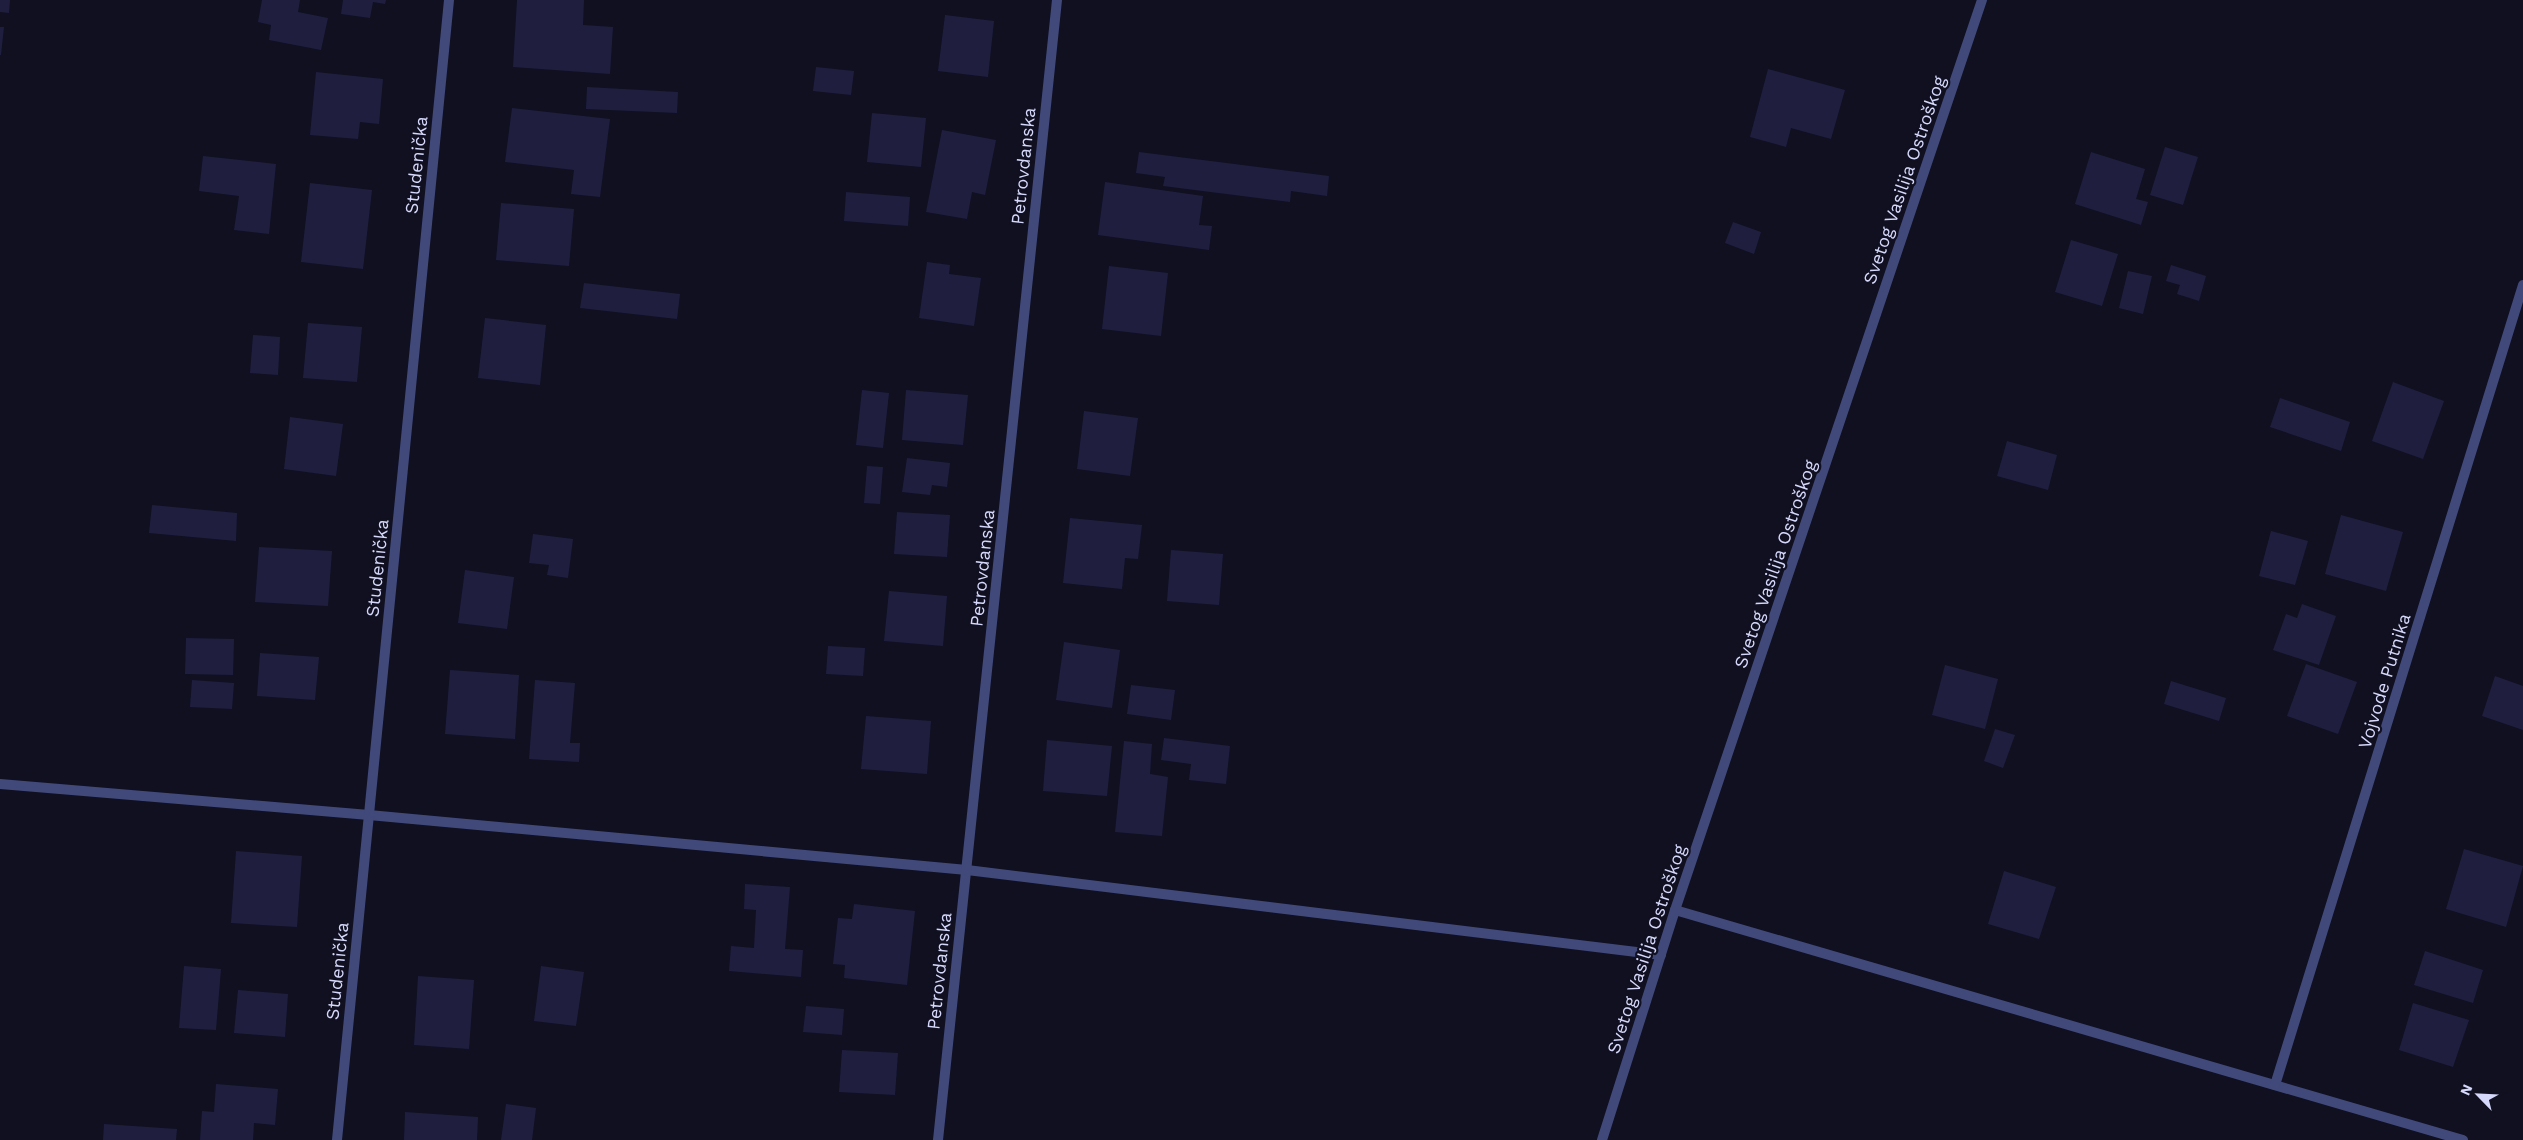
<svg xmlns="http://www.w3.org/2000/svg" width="2523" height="1140" font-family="'Work Sans',sans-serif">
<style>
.building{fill:#1f1e3f}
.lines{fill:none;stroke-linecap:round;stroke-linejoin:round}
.street{stroke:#40497a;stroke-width:10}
.labels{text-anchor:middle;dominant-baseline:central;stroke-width:4.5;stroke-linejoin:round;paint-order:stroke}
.street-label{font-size:18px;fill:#d5d8fa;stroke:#101021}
</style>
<rect width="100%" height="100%" fill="#101021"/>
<g class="building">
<path d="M0 0H10L9 13 0 12Z"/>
<path d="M262 0H300L298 12 328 18 321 50 269 40 271 25 258 22Z"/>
<path d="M343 0H386L385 4 373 2 370 18 341 14Z"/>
<path d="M517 0H584L583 25 613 27 610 74 513 67Z"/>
<path d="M945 15 994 21 988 77 938 71Z"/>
<path d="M0 27H4L1 55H0Z"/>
<path d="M816 67 854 71 851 95 813 91Z"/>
<path d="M1768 69 1845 90 1831 139 1791 128 1786 147 1750 137Z"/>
<path d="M316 72 383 79 379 124 360 122 358 139 310 135Z"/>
<path d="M587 87 678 92 677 113 586 109Z"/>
<path d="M512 108 610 119 600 197 571 194 574 170 505 162Z"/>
<path d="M872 113 926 118 921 167 867 162Z"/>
<path d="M942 130 996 140 985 195 972 192 967 219 926 212Z"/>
<path d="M2165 147 2198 157 2183 205 2150 195Z"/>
<path d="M1139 152 1329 176 1327 196 1291 191 1290 202 1163 186 1165 177 1136 173Z"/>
<path d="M2091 152 2145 169 2136 199 2148 202 2141 225 2075 204Z"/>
<path d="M203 156 276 164 269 234 234 230 239 196 199 191Z"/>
<path d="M1105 182 1203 196 1199 225 1212 226 1209 250 1098 235Z"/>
<path d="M310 183 372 190 363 269 301 262Z"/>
<path d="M846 192 910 197 908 226 844 221Z"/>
<path d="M501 203 574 209 569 266 496 260Z"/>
<path d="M1733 222 1761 232 1754 254 1725 243Z"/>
<path d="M2071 240 2118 254 2102 306 2055 292Z"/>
<path d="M927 262 950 265 949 274 981 278 974 326 919 318Z"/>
<path d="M2171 265 2206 276 2199 301 2177 294 2180 285 2166 281Z"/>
<path d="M1109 266 1168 273 1161 336 1102 329Z"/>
<path d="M2128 271 2152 276 2143 314 2119 308Z"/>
<path d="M584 283 680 294 677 319 580 308Z"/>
<path d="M485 318 546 325 540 385 478 378Z"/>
<path d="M308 323 362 327 357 382 303 378Z"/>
<path d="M253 335 280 337 278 375 250 373Z"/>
<path d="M2393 382 2444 401 2423 459 2372 441Z"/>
<path d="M862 390 889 393 883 448 856 445Z"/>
<path d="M906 390 968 395 963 445 902 440Z"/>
<path d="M2280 398 2350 422 2341 451 2270 427Z"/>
<path d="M1084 411 1138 418 1130 476 1077 469Z"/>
<path d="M290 417 343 424 336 476 284 469Z"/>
<path d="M2007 441 2057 455 2048 490 1997 476Z"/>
<path d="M907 458 950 463 947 487 932 485 930 495 902 492Z"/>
<path d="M867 466 883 467 880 504 864 503Z"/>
<path d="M152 505 237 513 236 541 149 533Z"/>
<path d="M897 512 950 515 947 557 894 554Z"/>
<path d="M2341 515 2403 532 2386 591 2325 574Z"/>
<path d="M1070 518 1142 525 1138 559 1125 558 1122 589 1063 583Z"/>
<path d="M2271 531 2308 541 2295 585 2259 576Z"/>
<path d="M533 534 573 539 568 578 547 575 549 565 529 563Z"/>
<path d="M259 547 332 551 328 606 255 602Z"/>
<path d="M1171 550 1223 554 1219 605 1167 601Z"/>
<path d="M465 570 514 577 507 629 458 623Z"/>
<path d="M889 591 947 596 943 646 884 641Z"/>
<path d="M2302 604 2336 616 2319 665 2273 650 2286 614 2297 618Z"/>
<path d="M186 638 234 639 233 675 185 674Z"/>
<path d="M1064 642 1120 650 1112 708 1056 700Z"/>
<path d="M828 646 865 648 863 676 826 674Z"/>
<path d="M260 653 319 657 315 700 257 696Z"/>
<path d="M2306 664 2357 682 2338 734 2287 716Z"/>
<path d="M1945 665 1998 679 1985 729 1932 715Z"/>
<path d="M450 670 519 675 515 739 445 734Z"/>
<path d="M2495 676 2523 686V730L2482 716Z"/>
<path d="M192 680 234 683 232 709 190 707Z"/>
<path d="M535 680 575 683 570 743H580L579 762 529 759Z"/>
<path d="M2171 681 2226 698 2219 721 2164 704Z"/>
<path d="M1131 685 1175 690 1171 720 1127 714Z"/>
<path d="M866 716 931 721 927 774 861 769Z"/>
<path d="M1995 729 2015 735 2003 768 1984 761Z"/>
<path d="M1164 738 1230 746 1226 784 1189 780 1191 764 1161 760Z"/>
<path d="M1047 740 1112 746 1107 796 1043 791Z"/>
<path d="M1124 741 1152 744 1150 774 1168 777 1162 836 1115 832Z"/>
<path d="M2464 849 2523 866 2506 927 2446 909Z"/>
<path d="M236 851 302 856 297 927 231 923Z"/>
<path d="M2004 871 2056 887 2039 939 1988 924Z"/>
<path d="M745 884 790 887 785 949 803 950 801 977 729 971 731 946 754 948 756 910 744 909Z"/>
<path d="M854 904 915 911 907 985 844 978 845 965 833 964 838 918 852 919Z"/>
<path d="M2425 951 2483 970 2473 1003 2414 985Z"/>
<path d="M184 966 221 969 216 1030 179 1028Z"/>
<path d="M541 966 584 972 576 1026 534 1021Z"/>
<path d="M418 976 474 980 469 1049 414 1045Z"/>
<path d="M238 990 288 994 285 1037 234 1033Z"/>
<path d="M2413 1003 2469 1020 2453 1067 2399 1050Z"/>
<path d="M806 1006 844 1009 842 1035 803 1032Z"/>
<path d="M842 1050 898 1053 895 1095 839 1092Z"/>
<path d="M216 1084 278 1089 275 1125 254 1123 253 1140H200L202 1111 214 1112Z"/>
<path d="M506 1104 536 1108 532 1140H501Z"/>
<path d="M405 1112 478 1117 477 1140H404Z"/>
<path d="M104 1124 177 1129 176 1140H103Z"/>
</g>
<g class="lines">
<g class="street">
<path d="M0 784 369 815 967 870 1661 955"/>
<path d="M1675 910 2463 1140"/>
<path d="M2275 1085 2523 285"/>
<path d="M337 1140 449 0"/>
<path d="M938 1140 1057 0"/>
<path d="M1602 1140 1675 910 1982 0"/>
</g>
</g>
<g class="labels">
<g class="street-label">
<text transform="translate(416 165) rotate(-84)">Studenička</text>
<text transform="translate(1023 166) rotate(-84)">Petrovdanska</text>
<text transform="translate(1904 180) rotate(-71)">Svetog Vasilija Ostroškog</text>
<text transform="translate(1775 564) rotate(-71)">Svetog Vasilija Ostroškog</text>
<text transform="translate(377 568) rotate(-84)">Studenička</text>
<text transform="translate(982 568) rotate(-84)">Petrovdanska</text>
<text transform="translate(2384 681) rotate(-73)">Vojvode Putnika</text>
<text transform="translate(1646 949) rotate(-72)">Svetog Vasilija Ostroškog</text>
<text transform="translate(337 971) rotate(-84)">Studenička</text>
<text transform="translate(939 971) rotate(-84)">Petrovdanska</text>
</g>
</g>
<g transform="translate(2478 1095) rotate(294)" stroke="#101021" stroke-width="4" paint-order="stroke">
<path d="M0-4L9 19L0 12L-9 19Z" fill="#d5d8fa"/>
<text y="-8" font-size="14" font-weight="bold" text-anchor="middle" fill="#d5d8fa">N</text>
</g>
</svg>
